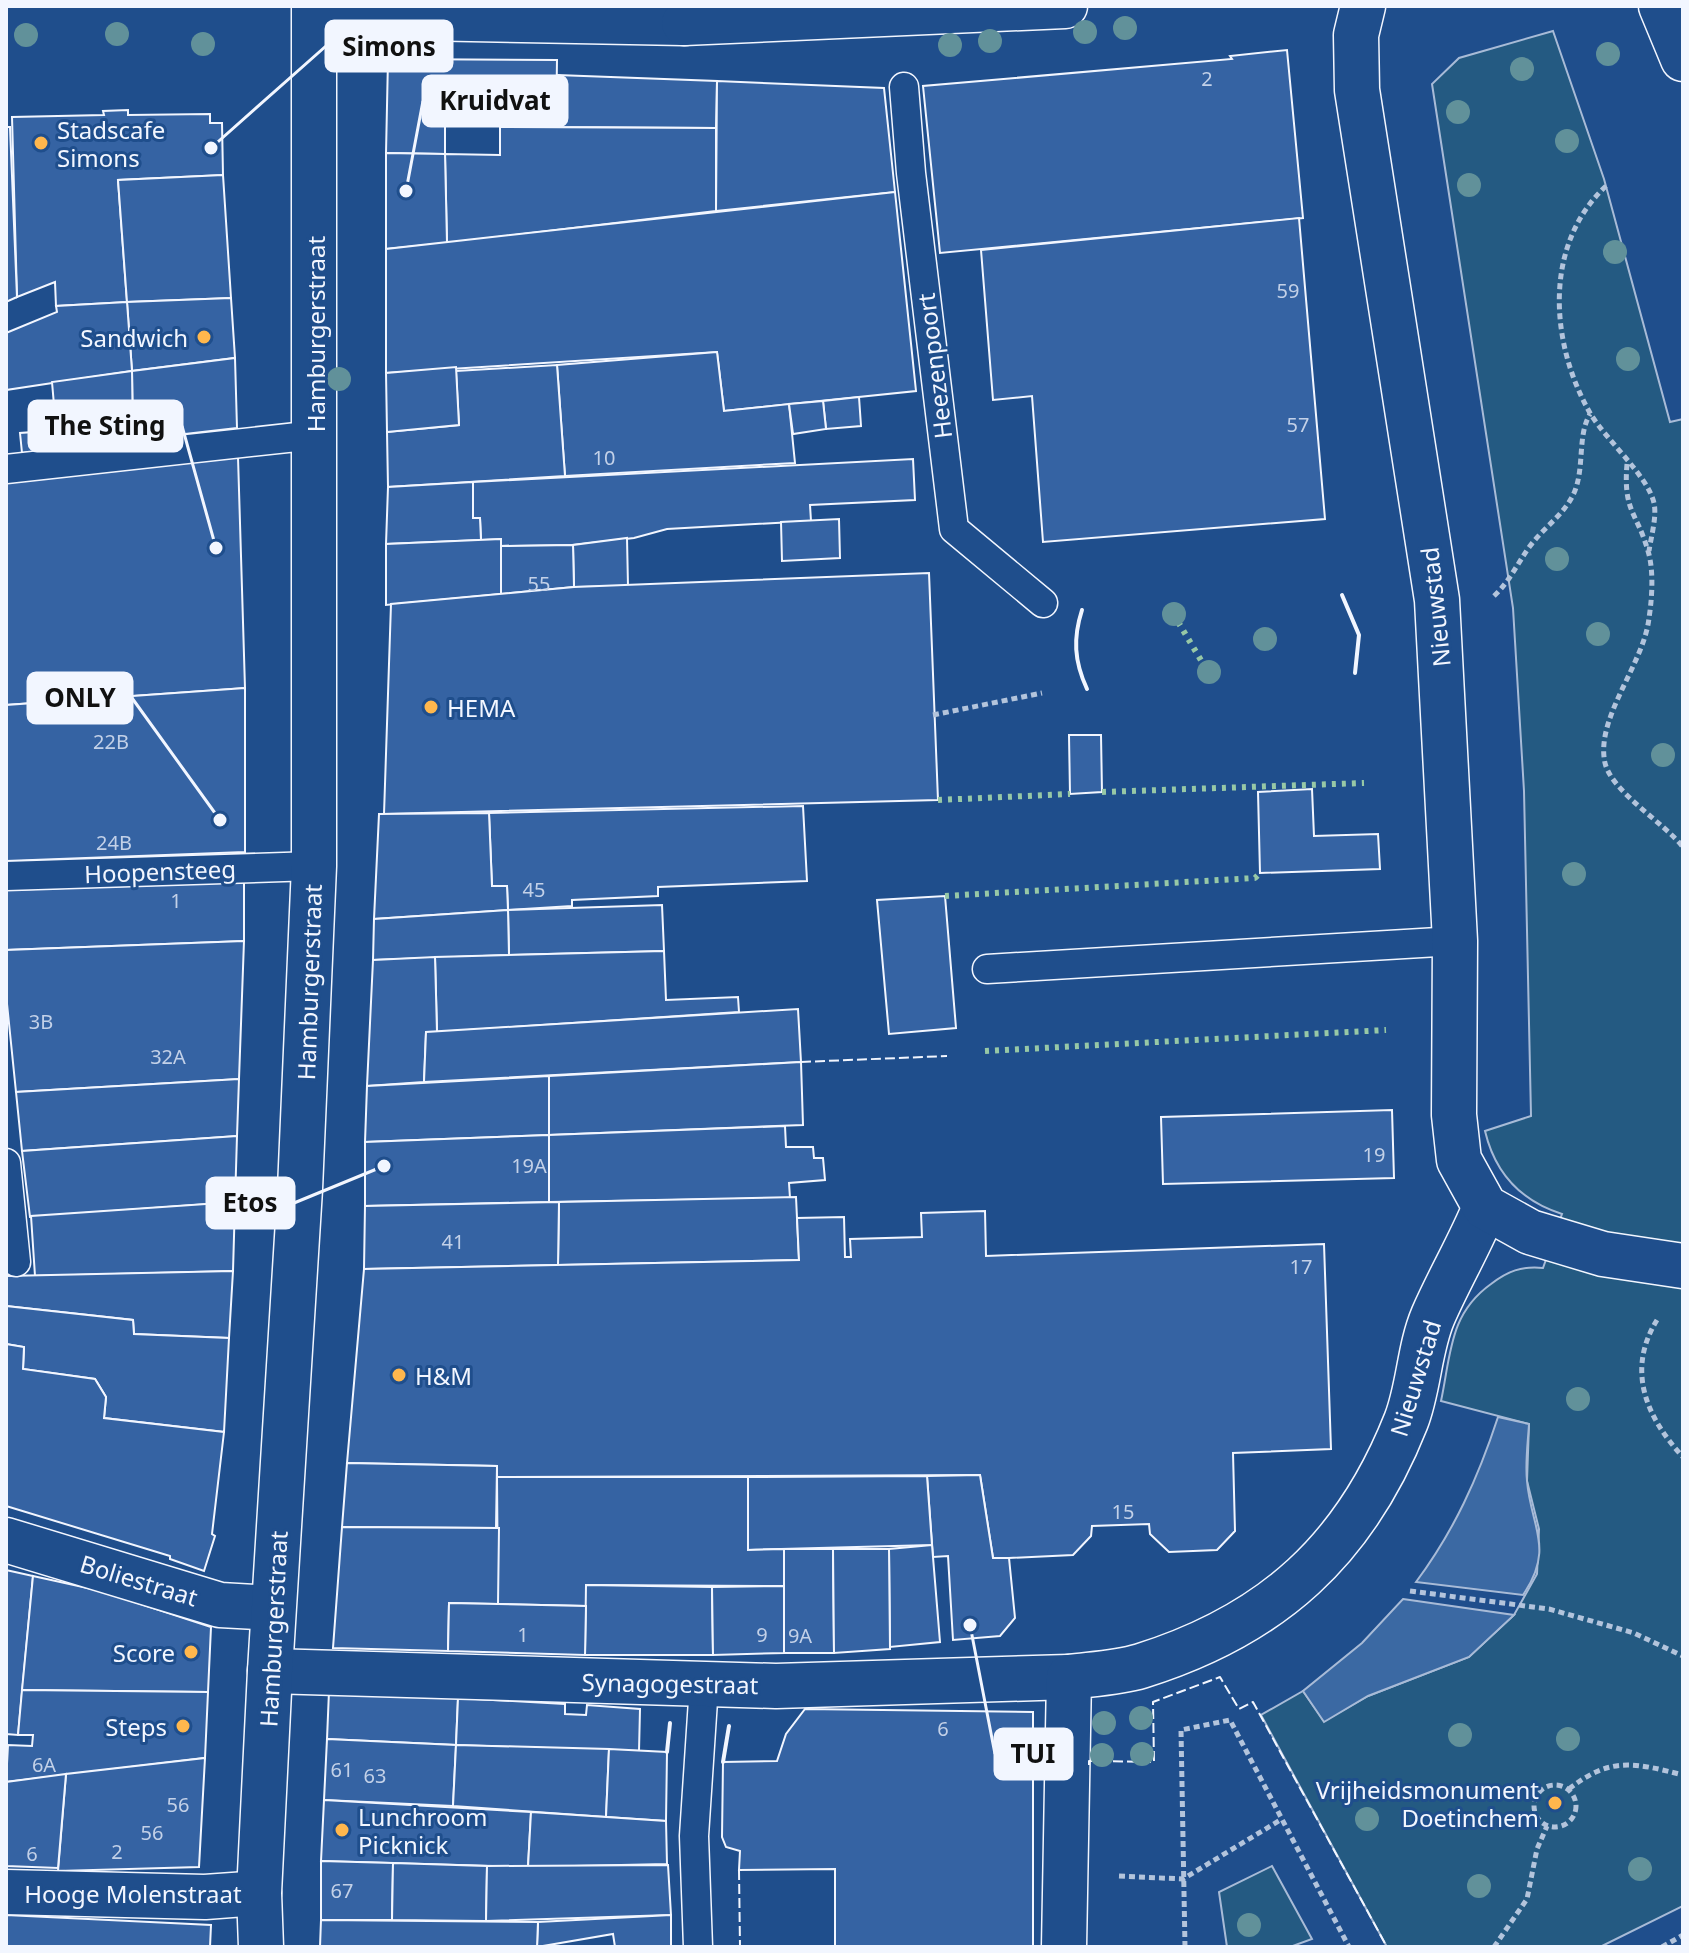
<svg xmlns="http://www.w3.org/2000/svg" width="1689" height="1953" font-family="'Noto Sans',sans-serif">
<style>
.green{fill:#245a82;stroke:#a8bbd7;stroke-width:2}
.water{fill:#3b69a3;stroke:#a8bbd7;stroke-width:2}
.building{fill:#3563a3;stroke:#f2f6ff;stroke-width:2}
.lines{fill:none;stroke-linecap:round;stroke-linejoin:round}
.service-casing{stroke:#f2f6ff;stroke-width:31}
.pedestrian-casing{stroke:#f2f6ff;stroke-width:47}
.minor-casing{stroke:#f2f6ff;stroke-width:47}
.path{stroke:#b3c4dc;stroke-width:5;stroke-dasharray:6 4;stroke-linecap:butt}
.service{stroke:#1f4e8c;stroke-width:28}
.pedestrian{stroke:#1f4e8c;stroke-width:44}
.minor{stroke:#1f4e8c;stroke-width:44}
.hedge{stroke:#97c8a6;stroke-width:6;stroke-dasharray:4 6;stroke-linecap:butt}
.fence{stroke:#f2f6ff;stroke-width:2;stroke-dasharray:10 4;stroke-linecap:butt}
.wall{stroke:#f2f6ff;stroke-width:4}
.tree{fill:#61919a}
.poi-dot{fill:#ffb74d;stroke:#1f4e8c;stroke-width:3}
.labels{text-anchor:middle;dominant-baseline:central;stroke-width:6;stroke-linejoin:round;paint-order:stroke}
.number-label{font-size:20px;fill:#c3d1e8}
.poi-label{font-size:24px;fill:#f2f6ff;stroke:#1f4e8c;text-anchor:start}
.street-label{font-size:24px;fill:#f2f6ff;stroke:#1f4e8c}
.leader{fill:none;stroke:#f2f6ff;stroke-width:3}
.callout-dot{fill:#f2f6ff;stroke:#1f4e8c;stroke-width:3}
.callout{fill:#f2f6ff;stroke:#f2f6ff;stroke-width:3}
.callout-label{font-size:26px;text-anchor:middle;font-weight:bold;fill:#111}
</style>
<rect width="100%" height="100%" fill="#1f4e8c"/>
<g class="green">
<path d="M1553 31 1604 179 1670 422 1683 419V1906L1600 1947H1387L1261 1715 1303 1691 1324 1721 1368 1696 1469 1657 1514 1615 1537 1574 1539 1529 1527 1481 1529 1424 1441 1401C1451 1354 1449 1314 1491 1284 1508 1271 1521 1266 1543 1268L1562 1214C1521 1201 1495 1173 1485 1131L1531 1116 1524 791 1513 608 1432 84 1459 58Z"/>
<path d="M1272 1866 1312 1939 1290 1947H1227L1219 1892Z"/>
</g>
<g class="water">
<path d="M1498 1417 1529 1424C1528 1442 1525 1462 1527 1481 1531 1528 1555 1548 1523 1595L1416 1582C1454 1531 1478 1478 1498 1417Z"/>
<path d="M1403 1599 1514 1615 1469 1657 1368 1696 1324 1722 1303 1691 1362 1643Z"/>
</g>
<g class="building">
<path d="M1287 50 1303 218 940 253 923 86 1232 59 1230 56Z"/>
<path d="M388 59 557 60 556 127H500L499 119H445V154L386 153Z"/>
<path d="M557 75 717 81 716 128 556 127Z"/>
<path d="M717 81 884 88 895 192 716 211Z"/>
<path d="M128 110V115L210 114V123H222L223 175 118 180 127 302 56 306 55 282 17 297 12 117 104 115 103 111Z"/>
<path d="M6 127H10L17 297 6 302Z"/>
<path d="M500 127 716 128V211L447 243 445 154 500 155Z"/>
<path d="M386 153 445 154 447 243 386 249Z"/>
<path d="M223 175 231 298 127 302 118 180Z"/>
<path d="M895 192 916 391 724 411 717 352 386 373V249Z"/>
<path d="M1299 218 1325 519 1043 542 1032 396 993 400 981 250Z"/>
<path d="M231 298 235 358 132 371 127 302Z"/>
<path d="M127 302 132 371 6 390V333L57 312 56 306Z"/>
<path d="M717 352 724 411 789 404 795 463 565 476 557 365Z"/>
<path d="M235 358 237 428 133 440 132 371Z"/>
<path d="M557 365 565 476 388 487 387 432 459 425 456 371Z"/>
<path d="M456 367 459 425 387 432 386 373Z"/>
<path d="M132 371 133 440 22 453 20 433 33 432 31 408 54 405 52 382Z"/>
<path d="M859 397 861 426 826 429 823 401Z"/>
<path d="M823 401 826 429 793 434 789 404Z"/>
<path d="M231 456 238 457 245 688 6 705V483Z"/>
<path d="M913 459 915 500 810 505 811 521 667 529 634 538 573 545 501 546V539L481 540 480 518H473V482Z"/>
<path d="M473 482V518H480L481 540 386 544 388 487Z"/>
<path d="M839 519 840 558 782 561 781 522Z"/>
<path d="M627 538 628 586 574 587 573 545Z"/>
<path d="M501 539V594L386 605V544Z"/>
<path d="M573 545 574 587 501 594V546Z"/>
<path d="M929 573 938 800 384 814 391 604 574 587Z"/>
<path d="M245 688V852L6 861V705Z"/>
<path d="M1069 735H1101L1102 792 1070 794Z"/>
<path d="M1312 789 1314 836 1378 834 1380 869 1260 873 1258 792Z"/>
<path d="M803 806 807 881 658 887V896L572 900V906L508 910 507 886H492L489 813Z"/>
<path d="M489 813 492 886H507L508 910 374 919 379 814Z"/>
<path d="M244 882V941L6 950V890Z"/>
<path d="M945 896 956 1028 889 1034 877 900Z"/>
<path d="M662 905 664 951 509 955 508 910Z"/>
<path d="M508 910 509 955 373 960 374 919Z"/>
<path d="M244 941 239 1079 16 1092 6 994V950Z"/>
<path d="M664 951 666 1000 738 997 739 1012 437 1032 435 957Z"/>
<path d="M435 957 437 1032H426L424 1082 367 1086 373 960Z"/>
<path d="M798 1009 801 1062 424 1082 426 1032Z"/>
<path d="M801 1062 803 1125 549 1135V1076Z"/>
<path d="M549 1076V1135L365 1142 367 1086Z"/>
<path d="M239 1079 237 1136 22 1151 16 1092Z"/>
<path d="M1392 1110 1394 1178 1163 1184 1161 1117Z"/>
<path d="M785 1126 786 1147H813L814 1158H823L825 1180 789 1183 790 1198 549 1202V1135Z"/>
<path d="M549 1135V1202L365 1206V1142Z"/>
<path d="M237 1136 235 1202 30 1217 22 1151Z"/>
<path d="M796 1197 799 1260 558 1265 559 1202Z"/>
<path d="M235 1202 233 1271 35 1276 31 1216Z"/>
<path d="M559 1202 558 1265 364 1269 365 1206Z"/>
<path d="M985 1211 986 1256 1324 1244 1331 1449 1233 1453 1235 1531 1217 1550 1169 1552 1150 1534 1149 1524 1092 1526 1091 1536 1073 1555 1009 1558H993L980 1475 497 1477V1466L347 1463 364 1269 799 1260 797 1218 844 1217 845 1257H851L850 1239 922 1237 921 1213Z"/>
<path d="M233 1271 229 1338 134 1334 133 1320 6 1306V1276Z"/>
<path d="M6 1306 133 1320 134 1334 229 1338 224 1432 104 1418 106 1397 95 1379 23 1369 24 1347 6 1344Z"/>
<path d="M6 1344 24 1347 23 1369 95 1379 106 1397 104 1418 224 1432 212 1534 215 1536 204 1571 170 1559V1556L6 1506Z"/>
<path d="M347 1463 497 1466 496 1528 342 1527Z"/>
<path d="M980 1475 993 1558H1009L1015 1618 1000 1636 953 1640 948 1556 933 1557 927 1476Z"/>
<path d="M927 1476 932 1545 748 1550V1477Z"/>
<path d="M497 1477H748V1550L784 1549V1586L586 1585V1606L498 1604Z"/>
<path d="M342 1527 499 1528 498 1604 449 1603 448 1651 333 1648Z"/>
<path d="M932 1545 940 1642 890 1647 889 1549Z"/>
<path d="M784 1549H833L834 1653H784Z"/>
<path d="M833 1549H889L890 1649 834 1653Z"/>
<path d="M6 1570 33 1576 18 1735 6 1734Z"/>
<path d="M33 1576 101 1591 211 1627 208 1692 22 1690Z"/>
<path d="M586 1585 712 1587 713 1655H585Z"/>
<path d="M784 1586V1653L713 1655 712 1587Z"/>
<path d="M449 1603 586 1606 585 1655 448 1651Z"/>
<path d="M22 1690 208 1692 205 1758 6 1782 8 1745 32 1746 33 1735H18Z"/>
<path d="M329 1691 458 1698 456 1745 327 1739Z"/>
<path d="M458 1698 565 1704V1714L586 1715 587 1705 640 1709 639 1751 456 1745Z"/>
<path d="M805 1709 1033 1712V1947H835V1869L739 1870 740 1851 726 1847 722 1837 723 1762 777 1761 786 1734Z"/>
<path d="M327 1739 456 1745 453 1806 324 1800Z"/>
<path d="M456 1745 609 1749 606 1817 453 1806Z"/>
<path d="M609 1749 667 1752 666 1821 606 1817Z"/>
<path d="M205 1758 199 1867 58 1871 66 1774Z"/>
<path d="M66 1774 58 1868 6 1866V1782Z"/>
<path d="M324 1800 531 1812 528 1867 321 1861Z"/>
<path d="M531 1812 666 1821 667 1864 528 1867Z"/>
<path d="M321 1861 393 1863 392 1920H321Z"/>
<path d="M393 1863 487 1866 486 1921 392 1920Z"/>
<path d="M668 1865 671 1915 486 1921 487 1866Z"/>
<path d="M6 1915 211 1925 210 1947H6Z"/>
<path d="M671 1915V1947H615L613 1934 537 1947 538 1922Z"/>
<path d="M321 1920 538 1922 537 1947H320Z"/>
</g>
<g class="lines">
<g class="service-casing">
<g id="service">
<path d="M904 87 911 173 954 529 1043 603"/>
<path d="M6 469 315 435"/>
<path d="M6 876 314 866"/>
<path d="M987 969 1455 941"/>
<path d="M6 1163 16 1262"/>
<path d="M698 1947 694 1836 704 1685"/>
</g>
</g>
<g class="pedestrian-casing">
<g id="pedestrian">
<path d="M315 16 684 23 685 6"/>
<path d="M684 23 1065 6"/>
<path d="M6 1540 220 1605 273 1608"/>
<path d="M270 1671 776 1686 1069 1677"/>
<path d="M6 1892 205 1897 259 1893"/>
<path d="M261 1947 259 1893 270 1671 300 1189 314 866V6"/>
<path d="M1064 1947 1069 1677C1092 1674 1118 1673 1141 1666 1272 1625 1355 1550 1406 1421 1419 1388 1419 1349 1433 1316 1449 1279 1470 1244 1485 1207"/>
</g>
</g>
<g class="minor-casing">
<g id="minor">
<path d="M1363 6 1356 35 1357 90 1437 600 1455 941 1454 1115 1459 1160 1485 1207 1530 1232 1603 1254 1683 1266"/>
<path d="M1661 6 1683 59"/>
</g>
</g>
<g class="path">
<path d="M1606 186C1543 245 1550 343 1590 413 1606 440 1648 476 1654 503 1657 517 1651 537 1649 551"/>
<path d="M1627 464C1623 512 1637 512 1648 551 1654 570 1652 599 1649 618 1644 664 1595 718 1605 763 1612 792 1663 822 1683 847"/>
<path d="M1494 596C1510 581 1517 564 1530 546 1544 527 1564 515 1574 493 1585 468 1577 436 1590 414"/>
<path d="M933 715 1042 693"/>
<path d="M1657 1320C1626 1370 1646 1417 1683 1457"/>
<path d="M1410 1591 1549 1609 1634 1633 1683 1656"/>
<circle cx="1555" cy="1806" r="21"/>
<path d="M1569 1789C1611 1756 1635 1763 1683 1775"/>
<path d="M1119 1876 1183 1879 1282 1819"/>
<path d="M1185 1947 1181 1730 1230 1720 1349 1947"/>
<path d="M1494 1947 1527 1899 1537 1849 1547 1826"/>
<path d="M1662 1947 1683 1935"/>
</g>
<use href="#service" class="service"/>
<use href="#pedestrian" class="pedestrian"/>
<use href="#minor" class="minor"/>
<g class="hedge">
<path d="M1168 605 1214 682"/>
<path d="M1102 792 1364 783"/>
<path d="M938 800 1070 794"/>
<path d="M945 896 1255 878 1260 873"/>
<path d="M985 1051 1386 1030"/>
</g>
<g class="fence">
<path d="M801 1062 947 1056"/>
<path d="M1089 1765V1761L1154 1762 1153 1702 1220 1677 1239 1709 1253 1702 1387 1947"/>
<path d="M739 1870 740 1947"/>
</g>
<g class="wall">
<path d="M1342 595 1359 635 1355 673"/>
<path d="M1082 610C1073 638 1074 661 1087 689"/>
<path d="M667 1752 670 1723"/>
<path d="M723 1762 729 1726"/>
</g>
</g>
<g class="tree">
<circle cx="1125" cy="28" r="12"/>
<circle cx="1085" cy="32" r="12"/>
<circle cx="117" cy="34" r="12"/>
<circle cx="26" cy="35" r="12"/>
<circle cx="990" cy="41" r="12"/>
<circle cx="203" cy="44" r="12"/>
<circle cx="950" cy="45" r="12"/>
<circle cx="1608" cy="54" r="12"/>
<circle cx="1522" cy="69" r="12"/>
<circle cx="1458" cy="112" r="12"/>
<circle cx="1567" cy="141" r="12"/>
<circle cx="1469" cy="185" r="12"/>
<circle cx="1615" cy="252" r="12"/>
<circle cx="1628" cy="359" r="12"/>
<circle cx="339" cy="379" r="12"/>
<circle cx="1557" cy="559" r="12"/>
<circle cx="1174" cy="614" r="12"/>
<circle cx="1598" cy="634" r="12"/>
<circle cx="1265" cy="639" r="12"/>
<circle cx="1209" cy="672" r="12"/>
<circle cx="1663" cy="755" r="12"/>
<circle cx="1574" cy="874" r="12"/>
<circle cx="1578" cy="1399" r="12"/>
<circle cx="1141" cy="1718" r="12"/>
<circle cx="1104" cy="1723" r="12"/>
<circle cx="1460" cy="1735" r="12"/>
<circle cx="1568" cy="1739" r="12"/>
<circle cx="1142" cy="1754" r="12"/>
<circle cx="1102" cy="1755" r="12"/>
<circle cx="1367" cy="1819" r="12"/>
<circle cx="1640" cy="1869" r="12"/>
<circle cx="1479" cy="1886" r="12"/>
<circle cx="1249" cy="1925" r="12"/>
</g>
<g class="poi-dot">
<circle cx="41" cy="143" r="8"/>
<circle cx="204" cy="337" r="8"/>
<circle cx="431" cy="707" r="8"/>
<circle cx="399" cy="1375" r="8"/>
<circle cx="191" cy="1652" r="8"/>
<circle cx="183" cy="1726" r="8"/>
<circle cx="1555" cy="1803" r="8"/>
<circle cx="342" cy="1830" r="8"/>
</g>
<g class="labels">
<g class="number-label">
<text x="1207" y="78">2</text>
<text x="1288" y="290">59</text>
<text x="1298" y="424">57</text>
<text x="604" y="457">10</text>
<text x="539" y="583">55</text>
<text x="111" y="741">22B</text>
<text x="114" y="842">24B</text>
<text x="534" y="889">45</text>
<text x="176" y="900">1</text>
<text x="41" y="1021">3B</text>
<text x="168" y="1056">32A</text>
<text x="1374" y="1154">19</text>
<text x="529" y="1165">19A</text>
<text x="453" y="1241">41</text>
<text x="1301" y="1266">17</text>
<text x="1123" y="1511">15</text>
<text x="523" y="1634">1</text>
<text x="762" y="1634">9</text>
<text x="800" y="1635">9A</text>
<text x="943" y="1728">6</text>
<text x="44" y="1764">6A</text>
<text x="342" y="1769">61</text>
<text x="375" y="1775">63</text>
<text x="178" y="1804">56</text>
<text x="152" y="1832">56</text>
<text x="117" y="1851">2</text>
<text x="32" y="1853">6</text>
<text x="342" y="1890">67</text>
</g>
<g class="poi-label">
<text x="57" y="129">Stadscafe<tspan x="57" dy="28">Simons</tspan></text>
<text x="188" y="337" text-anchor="end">Sandwich</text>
<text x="447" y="707">HEMA</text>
<text x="415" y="1375">H&amp;M</text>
<text x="175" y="1652" text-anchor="end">Score</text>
<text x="167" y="1726" text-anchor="end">Steps</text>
<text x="1539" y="1789" text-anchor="end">Vrijheidsmonument<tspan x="1539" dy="28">Doetinchem</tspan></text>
<text x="358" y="1816">Lunchroom<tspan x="358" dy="28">Picknick</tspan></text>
</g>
<g class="street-label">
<text transform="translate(315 334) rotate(-90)">Hamburgerstraat</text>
<text transform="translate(934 366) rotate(-97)">Heezenpoort</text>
<text transform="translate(1435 607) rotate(-96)">Nieuwstad</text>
<text transform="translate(160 871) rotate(-2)">Hoopensteeg</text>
<text transform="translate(309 982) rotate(-88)">Hamburgerstraat</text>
<text transform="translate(1415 1378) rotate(-73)">Nieuwstad</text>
<text transform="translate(139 1580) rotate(17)">Boliestraat</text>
<text transform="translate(273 1629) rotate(-87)">Hamburgerstraat</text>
<text transform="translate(670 1683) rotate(1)">Synagogestraat</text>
<text x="133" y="1893">Hooge Molenstraat</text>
</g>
</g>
<path class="leader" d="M211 148L326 46M406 191L423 101M216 548L182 426M220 820L132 698M384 1166L294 1203M970 1625L995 1754"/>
<g class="callout-dot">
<circle cx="211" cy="148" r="8"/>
<circle cx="406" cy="191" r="8"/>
<circle cx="216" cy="548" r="8"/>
<circle cx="220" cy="820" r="8"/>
<circle cx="384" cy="1166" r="8"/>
<circle cx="970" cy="1625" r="8"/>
</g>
<g class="callout">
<rect x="326" y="21" width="126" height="50" rx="8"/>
<rect x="423" y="76" width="144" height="50" rx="8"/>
<rect x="29" y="401" width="153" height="50" rx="8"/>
<rect x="28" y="673" width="104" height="50" rx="8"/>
<rect x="207" y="1178" width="87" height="50" rx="8"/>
<rect x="995" y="1729" width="77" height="50" rx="8"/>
</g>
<g class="callout-label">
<text x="389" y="56">Simons</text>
<text x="495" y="110">Kruidvat</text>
<text x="105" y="435">The Sting</text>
<text x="80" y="707">ONLY</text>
<text x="250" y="1212">Etos</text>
<text x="1033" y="1763">TUI</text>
</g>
<rect width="1689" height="1953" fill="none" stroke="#f2f6ff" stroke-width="16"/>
</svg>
